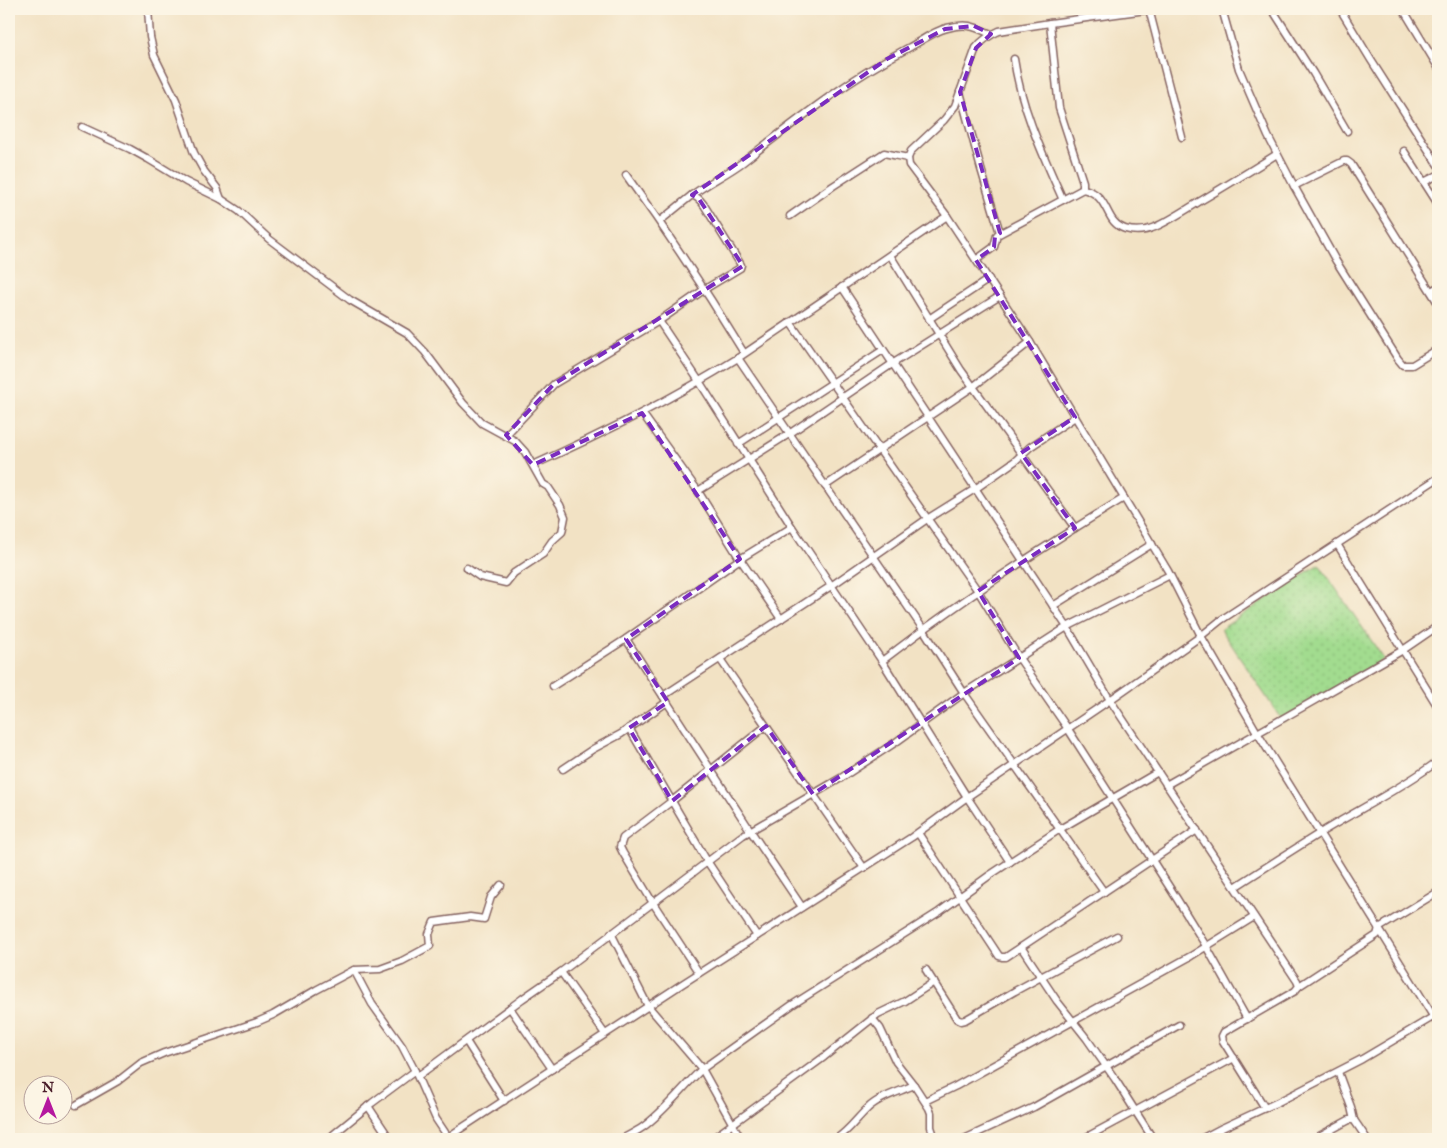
<svg xmlns="http://www.w3.org/2000/svg" width="1447" height="1148" font-family="'IM FELL English',serif">
<style>
.grass{fill:url(#grass-dots);stroke:#767e5d}
.lines{fill:none;stroke-linecap:round;stroke-linejoin:round}
.minor-casing{stroke:#856361;stroke-width:9}
.minor{stroke:#fff;stroke-width:6}
.marked{fill:none;stroke:#7b2cbf;stroke-width:4;stroke-dasharray:10 6;stroke-linejoin:round}
</style>
<defs>
<pattern id="grass-dots" width="8" height="8" patternUnits="userSpaceOnUse" patternTransform="scale(1.25)"><rect width="8" height="8" fill="#a2dc8f"/><path d="M2 2h.1M6 6h.1" fill="none" stroke="#8dbc7c" stroke-width="1.8" stroke-linecap="round"/></pattern>
</defs>
<rect width="100%" height="100%" fill="#fcf5e5"/>
<filter id="ink" filterUnits="userSpaceOnUse"><feTurbulence type="fractalNoise" baseFrequency=".02" numOctaves="2"/><feDisplacementMap in="SourceGraphic" scale="10" xChannelSelector="R" yChannelSelector="G"/><feConvolveMatrix kernelMatrix="1 2 1 2 8 2 1 2 1" color-interpolation-filters="sRGB"/></filter>
<filter id="wash" filterUnits="userSpaceOnUse"><feTurbulence type="fractalNoise" baseFrequency=".0096" numOctaves="4" result="noise"/><feDisplacementMap in="SourceGraphic" scale="20" xChannelSelector="R" yChannelSelector="G"/><feGaussianBlur stdDeviation="1.12" result="paint"/><feColorMatrix in="noise" values="0 0 0 0 0 0 0 0 0 0 0 0 0 0 0 0 0 1.4 0 .05"/><feComposite in="paint" operator="in"/></filter>
<g filter="url(#wash)">
<rect width="100%" height="100%" fill="#f2e2c4"/>
<path class="grass" d="M1319 564 1384 659 1283 722 1221 629Z"/>
</g>
<g filter="url(#ink)">
<g class="lines">
<g class="minor-casing">
<g id="minor">
<path d="M148 9 150 37 154 55 176 100 194 153 204 171 217 188 221 199"/>
<path d="M1149 9 1182 137"/>
<path d="M1153 9 1050 23 999 31C990 35 982 40 976 48L955 106 944 120 911 151 908 158 909 165 947 216 1030 342 1168 571 1201 636 1258 734 1438 1024"/>
<path d="M1222 9 1239 69 1268 136 1294 186 1336 261 1398 359 1403 365H1412L1438 349"/>
<path d="M1272 9 1313 73 1347 131"/>
<path d="M1340 9 1371 60 1438 165"/>
<path d="M1403 9 1438 67"/>
<path d="M1050 23 1059 108 1083 182V189"/>
<path d="M1014 59C1021 108 1043 155 1063 200"/>
<path d="M960 92 981 169 1000 233"/>
<path d="M82 127 130 149 148 159 186 182 221 199 239 211 269 239 350 300 407 333 425 352 463 403 482 423 515 441 525 452 543 484 548 487 560 505 565 517 562 532 552 541 543 554 514 573 506 583 480 577 467 568"/>
<path d="M1404 151 1438 204"/>
<path d="M626 175C668 233 707 292 744 353"/>
<path d="M1424 182 1438 175"/>
<path d="M1294 186 1344 161H1347L1351 164 1438 303"/>
<path d="M692 195C708 183 727 174 743 162 797 120 850 78 910 47 921 41 934 31 947 28 967 23 973 26 991 34"/>
<path d="M790 216 833 186 884 153 908 158"/>
<path d="M890 255 961 370 1075 528"/>
<path d="M976 260 994 247 997 235 1083 189C1111 195 1103 222 1125 229 1135 232 1146 231 1155 227 1171 220 1187 209 1202 200 1227 185 1252 170 1277 154"/>
<path d="M842 287 1067 627 1110 700 1297 981 1299 986 1295 991 1224 1032 1222 1036 1223 1041 1265 1108"/>
<path d="M1431 291 1438 287"/>
<path d="M929 319 989 279"/>
<path d="M659 321 699 381 792 527 882 661 967 797 1010 862"/>
<path d="M790 322 978 591 1019 658 1068 729 1177 899 1206 946 1247 1019"/>
<path d="M738 358 923 629 964 693 1104 892"/>
<path d="M642 413 698 491 740 559 781 619"/>
<path d="M506 435 554 384 659 321 705 289 740 268 741 265 704 205C700 200 698 197 692 195L660 221"/>
<path d="M738 444 883 350"/>
<path d="M533 465C603 434 672 399 738 358L947 216"/>
<path d="M825 486 974 386 1030 342"/>
<path d="M698 491 789 434 892 364 1000 296"/>
<path d="M1337 544 1438 707"/>
<path d="M1053 606 1152 544"/>
<path d="M626 639 750 830 802 907"/>
<path d="M720 659 864 868"/>
<path d="M882 661C959 601 1041 548 1124 498"/>
<path d="M553 686 626 639 740 559 792 527"/>
<path d="M663 696 831 586 927 519 975 489 1015 461 1030 447 1075 417"/>
<path d="M629 728 707 861 757 936"/>
<path d="M563 769 593 749 621 734 667 702"/>
<path d="M1166 785 1403 650 1438 626"/>
<path d="M918 833 999 956 1002 957H1006L1197 830"/>
<path d="M1235 887C1263 869 1291 851 1320 833 1359 809 1401 789 1438 761"/>
<path d="M611 933 648 1006 702 1069 741 1139"/>
<path d="M1021 947 1057 1001 1087 1039 1115 1079 1153 1139"/>
<path d="M354 970 372 1004 402 1046 414 1069 436 1119 448 1137 446 1139"/>
<path d="M926 970 957 1019 961 1021 965 1020 1015 991 1117 936"/>
<path d="M561 972 605 1034"/>
<path d="M699 973 653 903 623 853 620 847 623 838 672 801 766 726"/>
<path d="M1299 986 1377 935 1379 928 1438 892"/>
<path d="M510 1008 552 1069"/>
<path d="M872 1018 880 1028 896 1062 914 1085 929 1108 931 1113V1127L935 1139"/>
<path d="M466 1041 504 1101"/>
<path d="M1338 1072 1351 1107 1354 1120"/>
<path d="M418 1076 522 999 561 972 743 835 841 778 896 742 964 693 1067 627 1170 575"/>
<path d="M925 1101 956 1086 1191 956 1254 917"/>
<path d="M76 1105 118 1081 141 1063 164 1053 257 1022 273 1015 316 990 354 970 380 969 402 961 430 946 429 934 434 922 470 917 484 919 491 897 501 885"/>
<path d="M368 1106 390 1139"/>
<path d="M329 1139 334 1134 372 1103 415 1071"/>
<path d="M449 1139 448 1137 682 984 912 837 967 797 1110 700 1201 636 1221 620 1438 478"/>
<path d="M622 1139C629 1135 636 1132 643 1127 665 1111 682 1088 702 1069L792 1005 939 912 990 875 1060 829 1158 772"/>
<path d="M712 1139 824 1057 878 1014 905 1001 934 982"/>
<path d="M836 1139C849 1131 857 1118 868 1108 879 1097 899 1092 914 1085"/>
<path d="M964 1139 1034 1107 1179 1025"/>
<path d="M1083 1139 1234 1058"/>
<path d="M1201 1139 1222 1128 1278 1102 1362 1059 1438 1014"/>
<path d="M1314 1139 1349 1120H1354L1367 1139"/>
</g>
</g>
<use href="#minor" class="minor"/>
</g>
</g>
<path class="marked" d="M974 26 991 34 976 48 960 92 1000 233 995 236 994 247 976 260 1075 417 1021 453 1075 528 978 591 1019 658 813 794 766 726 672 801 629 728 668 702 626 639 740 559 642 413 533 465 506 435 554 384 743 266 699 199 692 195 887 59 945 29Z"/>
<rect width="1447" height="1148" fill="none" stroke="#fcf5e5" stroke-width="30"/>
<g transform="translate(48 1100)"><circle r="24" fill="#fcf5e5" stroke="#b59f9b"/>
<path d="M0-4L9 19L0 12L-9 19Z" fill="#b5179e"/>
<text y="-8" font-size="14" font-weight="bold" text-anchor="middle" fill="#4a1f2b">N</text>
</g>
</svg>
